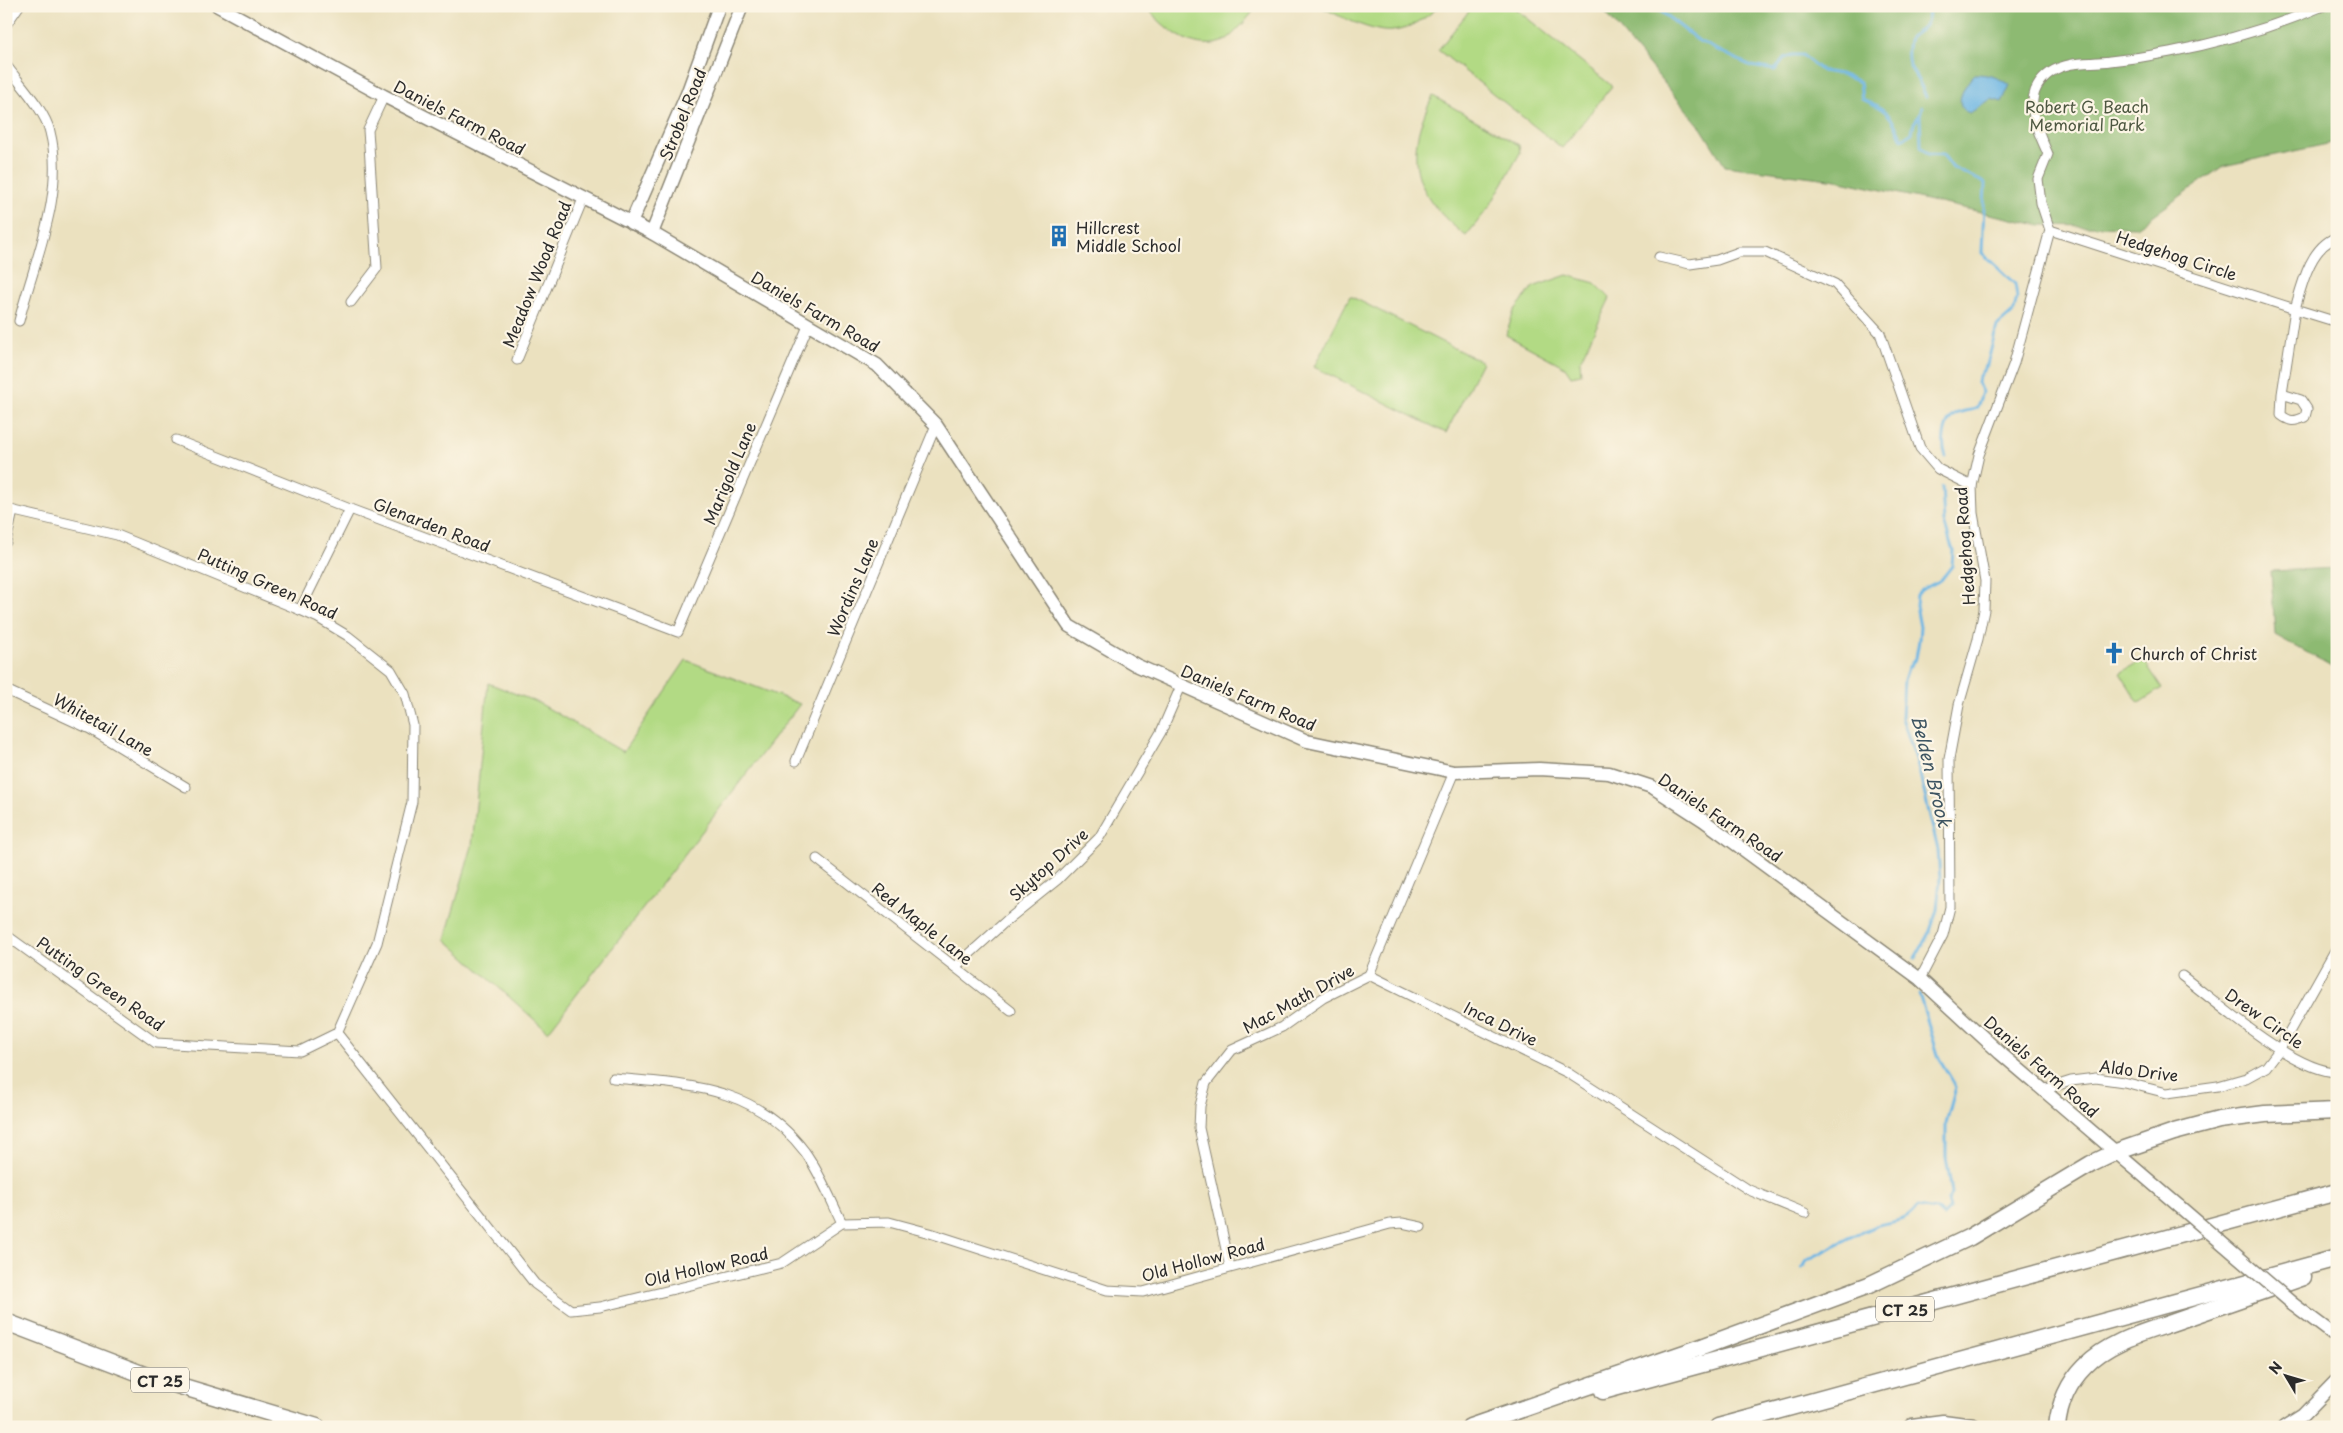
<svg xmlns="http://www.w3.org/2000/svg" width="2343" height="1433" font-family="'Playpen Sans',sans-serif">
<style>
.green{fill:#b2da84;stroke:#6e8258}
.forest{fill:#8dba72;stroke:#5c724e}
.water{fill:#6cb6e4;stroke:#4c7088}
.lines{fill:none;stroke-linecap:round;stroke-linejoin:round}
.stream{stroke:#6cb6e4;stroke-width:3}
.street-casing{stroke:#8b8675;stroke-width:11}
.secondary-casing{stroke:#8b8675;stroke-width:15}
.highway-casing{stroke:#8b8675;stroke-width:19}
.street{stroke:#fff;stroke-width:9}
.secondary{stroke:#fff;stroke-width:12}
.highway{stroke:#fff;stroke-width:16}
.secondary-bridge-casing{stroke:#8b8675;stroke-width:15;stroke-linecap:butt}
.secondary-bridge{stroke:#fff;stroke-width:12}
.labels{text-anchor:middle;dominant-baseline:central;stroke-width:4.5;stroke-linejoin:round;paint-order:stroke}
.shield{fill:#fcf5e5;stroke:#6a6863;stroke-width:1}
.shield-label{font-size:15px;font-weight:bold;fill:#2b2b2b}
.park-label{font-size:16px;fill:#4d5741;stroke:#fcf5e5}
.street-label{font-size:16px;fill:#2b2b2b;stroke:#fcf5e5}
.poi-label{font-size:16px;fill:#2b2b2b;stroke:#fcf5e5;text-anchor:start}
.water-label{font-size:18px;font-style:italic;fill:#3e5562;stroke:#fcf5e5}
</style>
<rect width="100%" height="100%" fill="#fcf5e5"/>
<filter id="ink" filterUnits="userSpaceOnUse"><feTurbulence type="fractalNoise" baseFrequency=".02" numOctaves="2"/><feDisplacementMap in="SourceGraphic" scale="10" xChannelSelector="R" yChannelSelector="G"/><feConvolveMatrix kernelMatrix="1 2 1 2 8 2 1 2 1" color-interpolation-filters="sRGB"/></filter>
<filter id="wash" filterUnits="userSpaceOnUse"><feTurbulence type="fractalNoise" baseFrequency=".0096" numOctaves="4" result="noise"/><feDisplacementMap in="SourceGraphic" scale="20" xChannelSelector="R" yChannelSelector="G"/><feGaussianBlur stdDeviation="1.12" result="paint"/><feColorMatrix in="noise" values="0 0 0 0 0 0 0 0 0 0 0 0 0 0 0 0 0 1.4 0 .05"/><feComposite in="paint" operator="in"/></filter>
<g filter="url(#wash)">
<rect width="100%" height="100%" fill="#ebe1bf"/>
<g class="green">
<path d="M1146 6H1257C1251 15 1232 38 1222 42 1192 52 1163 28 1146 6Z"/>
<path d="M1320 6H1440C1426 17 1412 29 1393 31 1375 34 1336 15 1320 6Z"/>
<path d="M1473 6H1512L1612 86 1562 148 1438 50Z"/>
<path d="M1433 96 1519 145 1520 153 1490 206 1466 236C1413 195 1402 156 1433 96Z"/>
<path d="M1567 275 1595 283 1610 298 1580 361 1581 374 1571 376 1565 367 1506 335 1514 311 1533 287Z"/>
<path d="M1350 296 1482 362 1446 433 1314 367Z"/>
<path d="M2143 659 2162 688 2139 703 2120 673Z"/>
<path d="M686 660 800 704 548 1032 445 939 472 846 488 683 539 703 623 752Z"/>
</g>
<g class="forest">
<path d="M1600 6H2337V142L2223 166 2137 227 2039 225 1837 180 1725 166 1700 126Z"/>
<path d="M2337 568V669L2275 635 2271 571Z"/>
</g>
<path class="water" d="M1975 74C1987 74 1999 77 2010 85L2002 102 1991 99 1970 113C1950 108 1965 83 1975 74Z"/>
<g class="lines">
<g class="stream">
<path d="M1654 6 1699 41 1751 66 1775 70 1784 58 1792 55H1802L1822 71 1840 74 1860 82 1862 99C1886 108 1892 116 1902 139L1912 133 1914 123 1920 115 1921 146 1928 154 1943 155 1953 168 1985 183 1982 253 2015 284 2017 297 2014 311 1997 326 1987 365 1979 376 1978 383 1982 392 1977 408C1971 411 1967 410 1961 412 1943 416 1941 443 1946 457"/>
<path d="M1926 97C1916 70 1902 69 1910 37 1924 29 1931 23 1928 6"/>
<path d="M1920 115 1922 107"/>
<path d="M1915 958 1930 931 1937 910 1940 879 1938 850 1917 762 1902 718 1904 680 1908 668 1916 658 1919 640 1920 627 1916 606 1917 595 1921 590 1941 580 1952 566 1953 551 1944 522 1942 487"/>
<path d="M1802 1268 1807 1260C1829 1249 1851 1236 1873 1227 1892 1219 1903 1226 1917 1207L1936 1210 1943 1216 1950 1209 1948 1200 1952 1193 1946 1157V1123L1956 1087 1939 1058 1919 994"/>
</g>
</g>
</g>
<g filter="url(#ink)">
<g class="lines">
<g class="street-casing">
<g id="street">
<path d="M6 25 19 6"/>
<path d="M6 65C19 83 45 110 50 132 66 193 34 261 19 321"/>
<path d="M2050 230 2295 309 2282 394 2281 415C2290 422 2294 422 2305 417L2307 409 2301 400 2282 394"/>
<path d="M2337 237C2310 247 2302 284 2295 309L2337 322"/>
<path d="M1659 257 1690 264 1717 260 1739 252H1765L1835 284 1880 333 1920 448 1938 469 1972 486"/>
<path d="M351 302 377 268 368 130 384 96"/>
<path d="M517 360 583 199"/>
<path d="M176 440 350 509 678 632 808 326"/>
<path d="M6 509 117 535 300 610 318 618 348 636 391 670 405 694 413 725 412 802 377 943 337 1033 300 1051 156 1043 6 935"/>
<path d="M6 542 13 511"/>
<path d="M300 610 350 509"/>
<path d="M6 690 90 729 186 787"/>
<path d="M796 761 936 425"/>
<path d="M817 859 1011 1011"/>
<path d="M955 967 1006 921 1057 880 1099 838 1161 732 1181 686"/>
<path d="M1369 975 1568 1073 1749 1190 1805 1213"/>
<path d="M1369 975 1454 772"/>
<path d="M2182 976C2218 1003 2293 1071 2337 1072"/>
<path d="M1920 979 1943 935 1950 907 1949 759 1959 705 1978 639 1984 610 1985 581 1973 513 1972 486 1979 455 2014 363 2050 230 2041 203 2038 179 2048 154C2036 127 2019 94 2051 72 2069 60 2090 64 2110 61 2130 59 2150 56 2170 52 2223 42 2274 27 2323 6"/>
<path d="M337 1033 535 1284 571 1310 600 1307 782 1263 842 1223 889 1222 930 1233 1107 1290 1143 1292 1390 1224 1402 1223 1421 1227"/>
<path d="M613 1078C690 1085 754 1085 805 1152 820 1173 831 1200 842 1223"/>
<path d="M2043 1090 2071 1081 2096 1078 2124 1082 2167 1093 2218 1086 2246 1078 2266 1067 2279 1050 2337 947"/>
<path d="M1230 1267 1199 1128 1200 1106 1206 1083 1232 1050 1282 1027 1323 998 1369 975"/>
</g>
</g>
<g class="secondary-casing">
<g id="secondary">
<path d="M218 6 384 96 652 233 877 365 936 425 1069 626 1136 665 1307 741 1454 772 1539 769 1609 773 1652 787 1703 820 1920 979 2000 1053 2180 1207"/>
<path d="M631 223 687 94 719 6"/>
<path d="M652 233 742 6"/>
<path d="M2293 1304 2337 1337"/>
<path d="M2284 1427 2303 1415 2337 1380"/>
</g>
</g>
<g class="highway-casing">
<g id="highway">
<path d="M6 1322 147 1376 317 1427"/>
<path d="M1603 1391 2337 1192"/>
<path d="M1470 1427 1699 1348 1869 1285 1970 1237 2091 1164 2116 1152 2174 1132 2219 1120 2265 1114 2337 1111"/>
<path d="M1718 1427 2337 1258"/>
<path d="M1912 1427 1943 1423 1973 1427"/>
<path d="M2057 1427C2059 1404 2069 1382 2085 1366 2109 1341 2146 1332 2177 1321 2219 1306 2261 1292 2303 1277"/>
</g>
</g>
<use href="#street" class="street"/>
<use href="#secondary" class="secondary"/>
<use href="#highway" class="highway"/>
<g class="secondary-bridge-casing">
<path id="secondary-bridge" d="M2180 1207 2293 1304"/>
</g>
<use href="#secondary-bridge" class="secondary-bridge"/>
</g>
</g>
<defs>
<g id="building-bare" transform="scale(1.725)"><path d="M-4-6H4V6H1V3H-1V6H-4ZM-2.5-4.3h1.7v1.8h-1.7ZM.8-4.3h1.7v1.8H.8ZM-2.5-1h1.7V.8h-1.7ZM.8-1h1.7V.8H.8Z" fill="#1f6fb2" stroke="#fcf5e5" stroke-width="2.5" paint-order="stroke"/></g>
<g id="church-bare" transform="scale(1.725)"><path d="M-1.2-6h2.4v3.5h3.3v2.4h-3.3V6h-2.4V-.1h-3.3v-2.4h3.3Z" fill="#1f6fb2" stroke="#fcf5e5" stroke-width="2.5" paint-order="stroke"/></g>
</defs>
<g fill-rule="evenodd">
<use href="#building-bare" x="1059" y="236"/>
<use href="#church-bare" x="2114" y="653"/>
</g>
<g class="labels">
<g class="shield">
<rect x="1876" y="1296.5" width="58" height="25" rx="4"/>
<rect x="131" y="1367.5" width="58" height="25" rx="4"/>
</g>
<g class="shield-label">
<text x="1905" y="1309">CT 25</text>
<text x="160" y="1380">CT 25</text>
</g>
<g class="park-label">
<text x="2087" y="106">Robert G. Beach<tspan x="2087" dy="18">Memorial Park</tspan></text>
</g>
<g class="street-label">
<text transform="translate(682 114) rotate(-68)">Strobel Road</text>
<text transform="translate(460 117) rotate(27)">Daniels Farm Road</text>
<text transform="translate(2177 255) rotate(18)">Hedgehog Circle</text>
<text transform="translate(536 274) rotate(-68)">Meadow Wood Road</text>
<text transform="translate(816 311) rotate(30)">Daniels Farm Road</text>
<text transform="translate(729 473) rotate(-67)">Marigold Lane</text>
<text transform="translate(432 524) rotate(21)">Glenarden Road</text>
<text transform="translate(1964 546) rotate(-94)">Hedgehog Road</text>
<text transform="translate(268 583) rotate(24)">Putting Green Road</text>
<text transform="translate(852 587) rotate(-67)">Wordins Lane</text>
<text transform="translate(1249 697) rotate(23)">Daniels Farm Road</text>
<text transform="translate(104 724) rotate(29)">Whitetail Lane</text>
<text transform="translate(1721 817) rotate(34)">Daniels Farm Road</text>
<text transform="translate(1048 864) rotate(-42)">Skytop Drive</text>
<text transform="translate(923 923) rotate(38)">Red Maple Lane</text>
<text transform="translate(101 983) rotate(35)">Putting Green Road</text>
<text transform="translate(1298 998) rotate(-29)">Mac Math Drive</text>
<text transform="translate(2265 1018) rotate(35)">Drew Circle</text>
<text transform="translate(1501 1023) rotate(26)">Inca Drive</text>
<text transform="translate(2042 1066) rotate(41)">Daniels Farm Road</text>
<text transform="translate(2139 1070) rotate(7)">Aldo Drive</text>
<text transform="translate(1203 1259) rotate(-15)">Old Hollow Road</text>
<text transform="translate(706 1266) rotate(-13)">Old Hollow Road</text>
</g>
<g class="poi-label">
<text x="1076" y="227">Hillcrest<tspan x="1076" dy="18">Middle School</tspan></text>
<text x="2130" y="653">Church of Christ</text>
</g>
<g class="water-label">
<text transform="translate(1932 771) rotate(76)">Belden Brook</text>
</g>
</g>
<rect width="2343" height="1433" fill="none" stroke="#fcf5e5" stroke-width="25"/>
<g transform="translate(2286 1376) rotate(308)" stroke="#fcf5e5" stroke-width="4" paint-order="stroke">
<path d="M0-4L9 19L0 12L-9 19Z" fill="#2b2b2b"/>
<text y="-8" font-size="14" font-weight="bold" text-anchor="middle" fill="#2b2b2b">N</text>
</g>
</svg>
